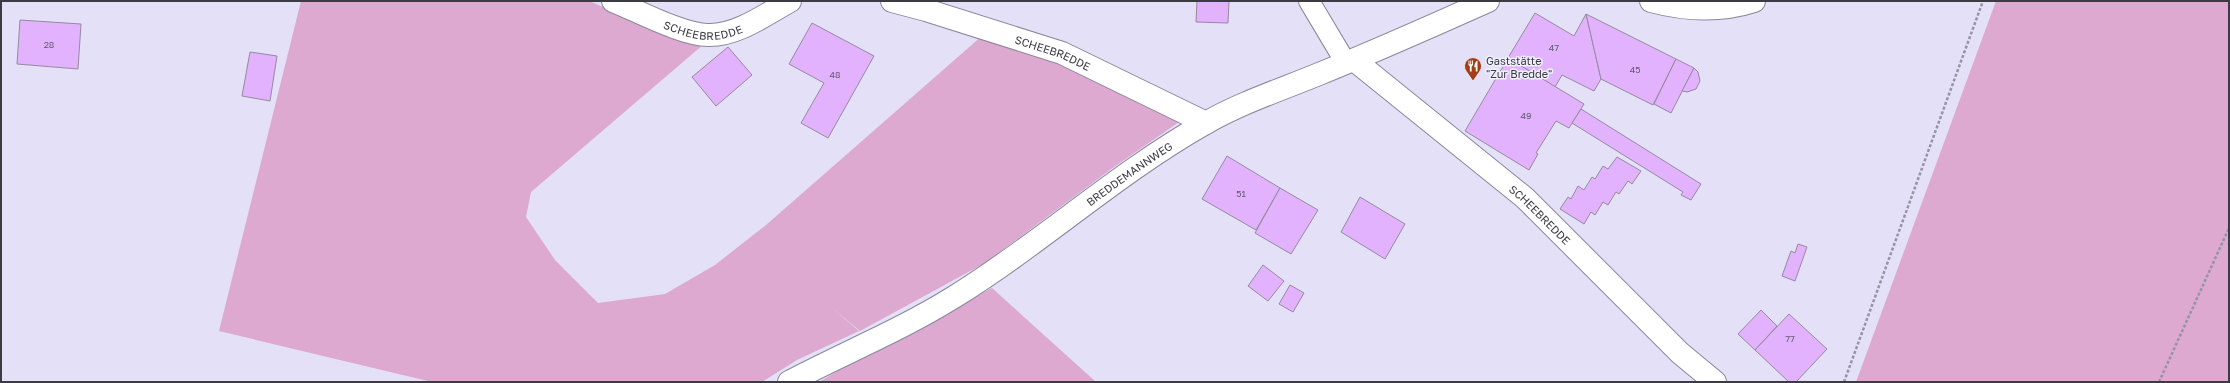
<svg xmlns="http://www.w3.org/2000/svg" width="2230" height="383" font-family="'Golos Text',sans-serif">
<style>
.green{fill:#dda9d1}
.building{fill:#e2b2fe;stroke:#968a9d}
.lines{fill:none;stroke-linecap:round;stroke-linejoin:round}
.service-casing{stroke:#8a879c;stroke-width:22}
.minor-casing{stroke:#8a879c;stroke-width:24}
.path{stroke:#9693a4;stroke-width:2.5;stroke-dasharray:3 2;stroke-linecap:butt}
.service{stroke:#fff;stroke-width:20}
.minor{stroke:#fff;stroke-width:22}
.labels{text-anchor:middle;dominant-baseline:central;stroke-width:3;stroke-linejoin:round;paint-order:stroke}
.number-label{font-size:9px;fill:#665972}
.street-label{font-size:11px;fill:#3c3b44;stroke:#f0effd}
.poi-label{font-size:11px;fill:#3c3b44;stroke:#f0effd;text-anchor:start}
</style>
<rect width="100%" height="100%" fill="#e3e0f7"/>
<g class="green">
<path d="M301 1H589L621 15 704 44 531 192 526 217 555 260 598 303 665 294 715 265 766 225 983 35 1067 58 1182 120 1114 167 985 263 860 331 831 307 859 331 797 360 762 382H432L219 331Z"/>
<path d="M1996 1H2229V382H1856Z"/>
<path d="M992 288 1096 382H819L834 373Z"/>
</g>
<g class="building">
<path d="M1197 1H1229L1228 23 1196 22Z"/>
<path d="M1535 13 1574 36 1586 14 1601 79 1594 91 1562 75 1555 87 1508 58Z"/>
<path d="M1586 14 1676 59 1653 105 1601 79Z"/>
<path d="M20 20 81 24 78 69 17 64Z"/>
<path d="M812 23 874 56 828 138 801 123 824 83 789 64Z"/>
<path d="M728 47 752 75 716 106 692 77Z"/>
<path d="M250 52 277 56 270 101 242 96Z"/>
<path d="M1508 58 1584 104 1569 128 1556 121 1536 153 1538 154 1529 170 1465 131Z"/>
<path d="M1676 59 1694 68 1671 113 1654 104Z"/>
<path d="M1694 68 1698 72 1700 81 1696 89 1687 92 1682 91Z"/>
<path d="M1581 109 1701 184 1691 200 1681 195 1683 192 1572 123Z"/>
<path d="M1227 156 1280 188 1256 230 1202 199Z"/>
<path d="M1617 157 1641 171 1632 184 1628 181 1619 194 1616 192 1608 205 1603 202 1595 215 1591 212 1584 224 1560 209 1568 197 1571 199 1578 186 1584 190 1592 177 1595 179 1603 166 1608 169Z"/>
<path d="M1280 188 1318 210 1291 254 1255 233Z"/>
<path d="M1360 197 1405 224 1385 259 1341 232Z"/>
<path d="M1798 244 1807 247 1795 281 1782 276 1791 251 1795 253Z"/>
<path d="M1263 265 1284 281 1268 301 1248 286Z"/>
<path d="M1290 285 1304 293 1293 312 1279 304Z"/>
<path d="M1761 310 1777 326 1755 350 1738 334Z"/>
<path d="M1789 314 1827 349 1796 382H1789L1755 350Z"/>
</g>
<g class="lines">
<g class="service-casing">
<path id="service" d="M1309 1 1346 63"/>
</g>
<g class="minor-casing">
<g id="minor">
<path id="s1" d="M613 1C638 11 683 35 708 35 737 36 766 14 790 1"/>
<path id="s2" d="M892 1 926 10 1062 53 1206 123"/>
<path d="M1651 1C1685 10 1720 12 1754 1"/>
<path id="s3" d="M1354 60 1525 198 1680 353 1715 382"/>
<path id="s4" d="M789 382C844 353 901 330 954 297 1040 244 1116 174 1204 124 1240 103 1280 90 1319 74 1376 51 1432 26 1488 1"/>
</g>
</g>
<g class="path">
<path d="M1844 382 1983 1"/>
<path d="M2159 382 2229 228"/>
</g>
<use href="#service" class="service"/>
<use href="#minor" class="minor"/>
</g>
<defs>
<g id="restaurant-pin" transform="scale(0.9)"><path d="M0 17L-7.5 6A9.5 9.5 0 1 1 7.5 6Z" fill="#a43e16" stroke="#f0effd"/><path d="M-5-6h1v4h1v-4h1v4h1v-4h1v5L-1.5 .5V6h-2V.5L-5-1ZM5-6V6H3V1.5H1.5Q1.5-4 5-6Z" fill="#fff"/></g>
</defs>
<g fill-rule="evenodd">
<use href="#restaurant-pin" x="1473" y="66"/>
</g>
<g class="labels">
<g class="number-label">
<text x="49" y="44">28</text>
<text x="1554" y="47">47</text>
<text x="1635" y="69">45</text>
<text x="835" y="74">48</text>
<text x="1526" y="115">49</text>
<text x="1241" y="193">51</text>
<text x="1790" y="338">77</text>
</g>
<g class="street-label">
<text stroke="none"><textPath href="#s1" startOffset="96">SCHEEBREDDE</textPath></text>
<text stroke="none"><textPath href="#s2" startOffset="169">SCHEEBREDDE</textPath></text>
<text stroke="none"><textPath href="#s4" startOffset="400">BREDDEMANNWEG</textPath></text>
<text stroke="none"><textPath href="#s3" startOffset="242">SCHEEBREDDE</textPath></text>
</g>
<g class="poi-label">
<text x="1486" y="60">Gaststätte<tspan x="1486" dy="13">"Zur Bredde"</tspan></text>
</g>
</g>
<rect width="2230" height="383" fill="none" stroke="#3c3b44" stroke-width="4"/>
</svg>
